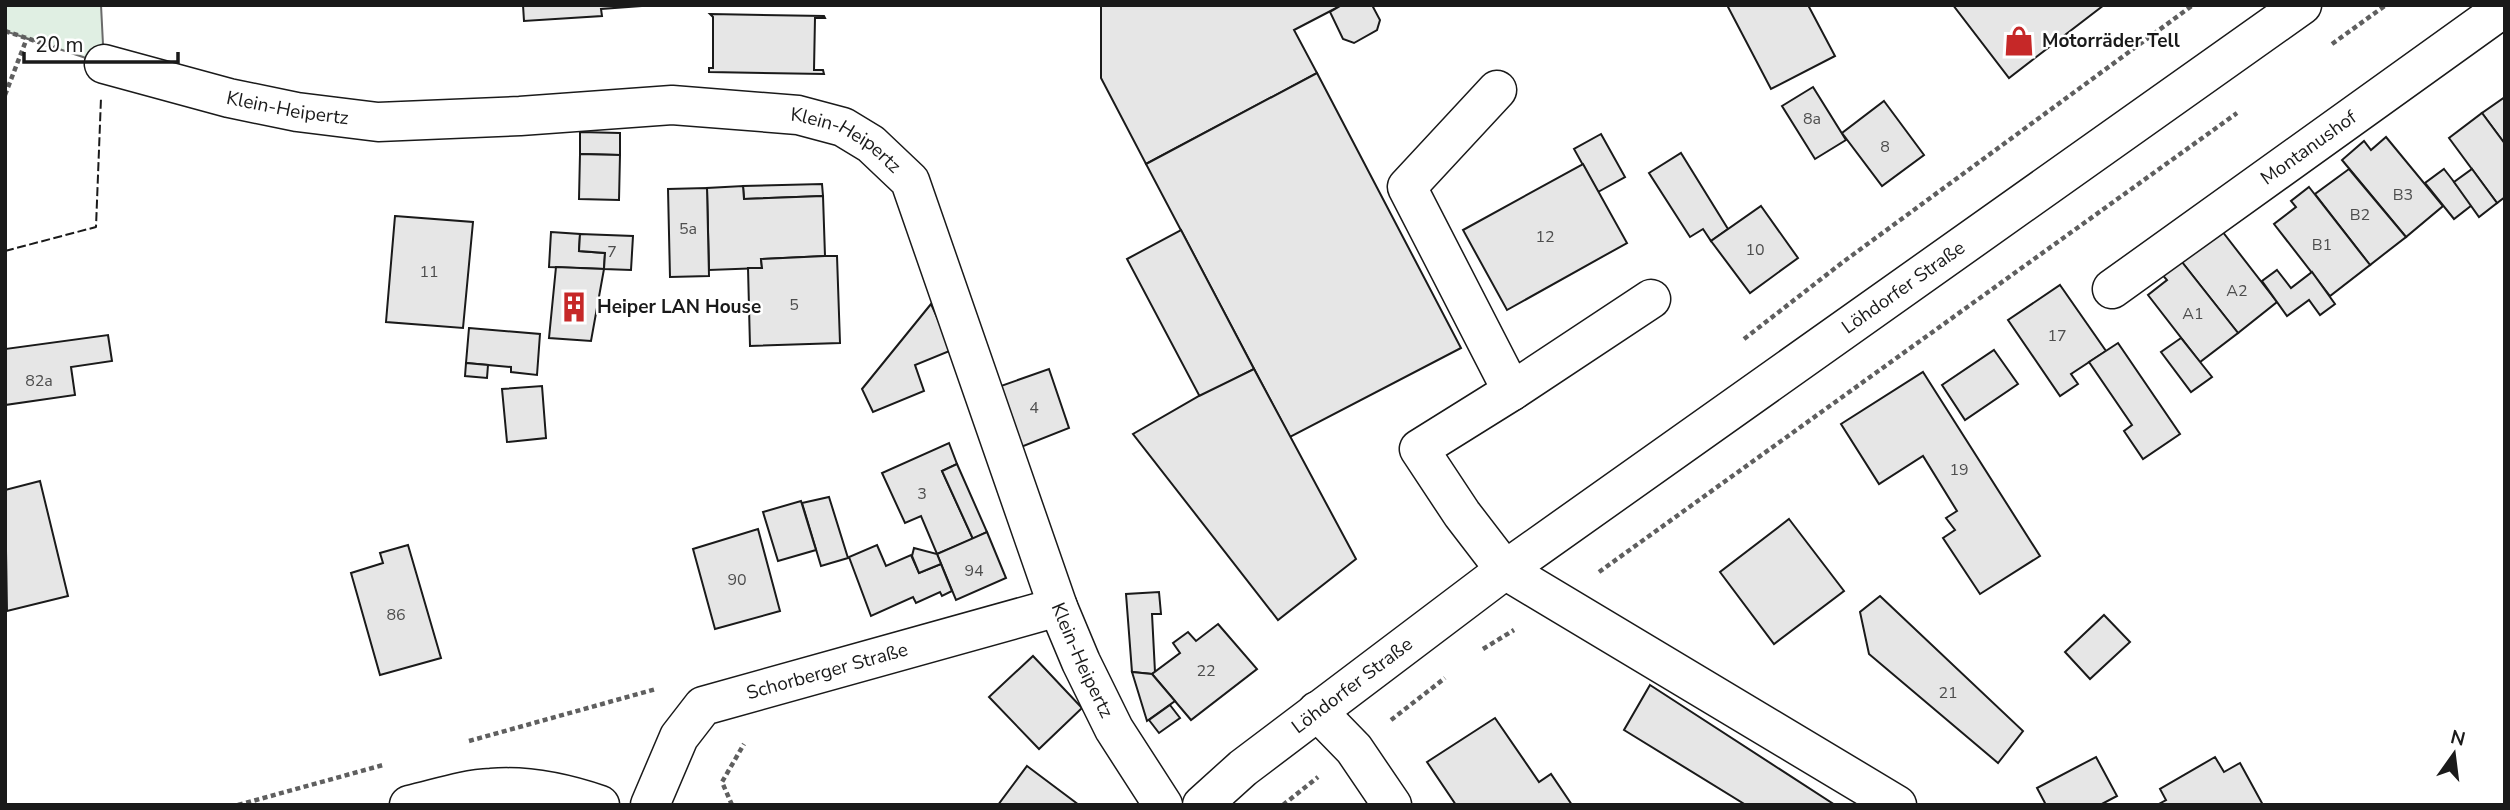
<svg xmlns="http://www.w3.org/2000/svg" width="2510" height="810" font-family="'Nunito Sans',sans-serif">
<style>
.green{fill:#e0efe3;stroke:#6a6a6a;stroke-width:2}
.building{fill:#e6e6e6;stroke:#1a1a1a;stroke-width:2}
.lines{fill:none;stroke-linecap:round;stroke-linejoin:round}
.minor-casing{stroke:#1a1a1a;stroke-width:41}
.major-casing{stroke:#1a1a1a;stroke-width:41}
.path{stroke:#5f5f5f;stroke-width:4.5;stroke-dasharray:5 3.5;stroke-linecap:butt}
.minor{stroke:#fff;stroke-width:38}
.major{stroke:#fff;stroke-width:38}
.fence{stroke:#1a1a1a;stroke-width:2;stroke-dasharray:9 3.5;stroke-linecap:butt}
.labels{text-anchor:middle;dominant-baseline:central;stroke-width:5;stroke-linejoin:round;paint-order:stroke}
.number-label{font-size:16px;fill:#4d4d4d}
.poi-label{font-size:19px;font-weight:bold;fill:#1a1a1a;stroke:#fff;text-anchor:start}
.street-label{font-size:19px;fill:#1a1a1a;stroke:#fff}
</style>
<rect width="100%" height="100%" fill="#fff"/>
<path class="green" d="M5 5H101L104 64 5 31Z"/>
<g class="building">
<path d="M523 5H641V6L601 9 602 16 524 21Z"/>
<rect x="951" y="5" width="88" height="1"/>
<path d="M1101 5H1342L1294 30 1317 73 1146 164 1101 78Z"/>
<path d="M1342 5H1372L1380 20 1377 30 1354 43 1343 39 1330 12Z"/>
<path d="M1727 5H1808L1835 56 1771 89Z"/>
<path d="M1953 5H2104L2009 78Z"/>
<path d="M710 14 824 16 825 18H815L814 70H823L824 74 709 72V68H713V17Z"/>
<path d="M1317 73 1461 348 1290 437 1146 164Z"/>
<path d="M1813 87 1846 140 1815 159 1782 106Z"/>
<path d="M2505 97V144L2482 113Z"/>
<path d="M1884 101 1924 155 1882 186 1842 133Z"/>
<path d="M2482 113 2505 144V197L2497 203 2449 138Z"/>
<path d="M580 132 620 133V155L580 154Z"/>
<path d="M1601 134 1625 177 1598 192 1574 149Z"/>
<path d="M2386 137 2443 206 2406 237 2342 160 2364 141 2371 150Z"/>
<path d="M1681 153 1728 229 1711 241 1703 229 1690 237 1649 173Z"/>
<path d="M580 154 620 155 619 200 579 199Z"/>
<path d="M1583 164 1627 243 1507 310 1463 230Z"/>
<path d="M2349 169 2406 237 2370 265 2315 194Z"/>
<path d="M2444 169 2472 205 2454 219 2425 183Z"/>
<path d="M2472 169 2497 203 2479 217 2454 182Z"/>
<path d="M822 184 823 196 744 199 743 186Z"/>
<path d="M743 186 744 199 823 196 825 256 761 259 762 268 709 270 707 188Z"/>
<path d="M2309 187 2370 265 2330 296 2274 224 2296 207 2291 201Z"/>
<path d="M707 188 709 276 670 277 668 189Z"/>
<path d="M1761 206 1798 258 1750 293 1711 241Z"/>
<path d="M395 216 473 222 463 328 386 322Z"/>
<path d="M1181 230 1254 369 1200 397 1127 259Z"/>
<path d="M2222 231 2277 302 2238 333 2178 257Z"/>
<path d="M551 232 580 234 579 251 605 253 604 269 549 267Z"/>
<path d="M580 234 633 236 631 270 604 269 605 253 579 251Z"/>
<path d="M825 256H837L840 343 750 346 748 268H762L761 259Z"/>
<path d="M2178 257 2238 333 2200 362 2148 295 2167 280 2159 271Z"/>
<path d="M556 267 604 269 591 341 549 338Z"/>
<path d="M2277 270 2291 288 2312 272 2335 304 2320 315 2309 300 2287 316 2262 281Z"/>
<path d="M2060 285 2106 351 2071 374 2078 384 2060 396 2008 320Z"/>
<path d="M931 304 952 350 915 365 924 391 873 412 862 389Z"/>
<path d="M469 328 540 334 537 375 511 372V367L466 363Z"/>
<path d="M108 335 112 361 71 367 75 395 5 405V349Z"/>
<path d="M2181 338 2212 377 2191 392 2161 352Z"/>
<path d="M2118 343 2180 434 2143 459 2124 431 2132 425 2089 362Z"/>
<path d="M1994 350 2018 384 1965 420 1942 385Z"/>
<path d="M466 363 488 365 487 378 465 376Z"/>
<path d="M1049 369 1069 428 1021 447 998 387Z"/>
<path d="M1254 369 1356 559 1278 620 1133 434 1199 396Z"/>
<path d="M1923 372 2040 556 1980 594 1943 538 1955 530 1946 518 1957 511 1923 456 1879 484 1841 424Z"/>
<path d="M542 386 546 438 507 442 502 389Z"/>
<path d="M949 443 957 464 942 471 973 539 937 554 921 516 905 523 882 473Z"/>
<path d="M957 464 987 532 973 539 942 471Z"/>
<path d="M40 481 68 596 7 611 5 490Z"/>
<path d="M829 497 848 558 821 566 802 503Z"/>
<path d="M801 501 816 550 778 561 763 512Z"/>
<path d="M1789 519 1844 591 1774 644 1720 572Z"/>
<path d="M758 529 780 611 715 629 693 549Z"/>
<path d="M987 532 1006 578 956 600 937 554Z"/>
<path d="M408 545 441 658 380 675 351 573 383 563 380 553Z"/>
<path d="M877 545 886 566 911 555 919 573 941 564 952 591 942 596 940 592 916 603 913 597 871 616 849 557Z"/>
<path d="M914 548 937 554 941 564 919 573 912 556Z"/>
<path d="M1159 592 1161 614H1152L1155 672 1152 674 1132 672 1126 594Z"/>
<path d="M1880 596 2023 731 1998 763 1869 654 1860 612Z"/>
<path d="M2104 615 2130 642 2090 679 2065 652Z"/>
<path d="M1218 624 1257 669 1191 720 1152 674 1180 653 1173 643 1188 632 1196 641Z"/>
<path d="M1033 656 1082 708 1039 749 989 697Z"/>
<path d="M1132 672 1152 674 1175 701 1147 721Z"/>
<path d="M1650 685 1835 805H1746L1624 730Z"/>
<path d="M1170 705 1180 718 1159 733 1149 720Z"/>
<path d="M1495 718 1539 782 1551 774 1572 805H1456L1427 762Z"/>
<path d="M2096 757 2117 796 2100 805H2046L2037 788Z"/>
<path d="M2215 757 2224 772 2240 763 2263 805H2157L2166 800 2160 789Z"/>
<path d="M1027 766 1079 805H998Z"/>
</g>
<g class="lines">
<g class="minor-casing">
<g id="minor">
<path id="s1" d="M104 64 229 98 297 112 378 122 520 116 672 105 798 115 843 127 871 144 910 181 1058 607 1081 662 1114 729 1163 805"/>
<path d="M1497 90 1407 187 1512 391"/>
<path id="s2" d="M2112 289 2505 7"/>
<path d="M1651 299 1512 391 1419 449 1462 514 1505 570 1897 805"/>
<path d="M1317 711 1354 749 1392 805"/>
<path d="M409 805C436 799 464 789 491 788 527 785 565 793 600 805"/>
<path id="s3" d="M650 805 679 737 703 706 1058 607"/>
</g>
</g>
<g class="major-casing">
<g id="major">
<path id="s4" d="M1202 805 1243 768 1505 570 2302 5"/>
</g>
</g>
<g class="path">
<path d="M5 31 60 49"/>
<path d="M2332 44 2386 5"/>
<path d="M5 95 27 38"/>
<path d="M1744 339 1843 262 2193 5"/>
<path d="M1599 572 2237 113"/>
<path d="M1483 649 1514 630"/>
<path d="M1391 720 1445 678"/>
<path d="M469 741 656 689"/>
<path d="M238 805 383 765"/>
<path d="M732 805 722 782 744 744"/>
<path d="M1283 805 1318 777"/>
</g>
<use href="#minor" class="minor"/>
<use href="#major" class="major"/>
<path class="fence" d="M5 251 96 227 101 98"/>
</g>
<defs>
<g id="shop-bare" transform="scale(2.415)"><path d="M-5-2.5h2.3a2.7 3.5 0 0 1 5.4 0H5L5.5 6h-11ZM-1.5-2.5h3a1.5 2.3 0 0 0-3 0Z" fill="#c62828" stroke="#fff" stroke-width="2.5" paint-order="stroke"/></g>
<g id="building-bare" transform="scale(2.415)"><path d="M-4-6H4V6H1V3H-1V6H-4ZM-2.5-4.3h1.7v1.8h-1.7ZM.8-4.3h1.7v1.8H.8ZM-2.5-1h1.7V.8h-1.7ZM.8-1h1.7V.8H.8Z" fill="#c62828" stroke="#fff" stroke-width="2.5" paint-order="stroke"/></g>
</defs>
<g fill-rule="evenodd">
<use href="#shop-bare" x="2019" y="41"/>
<use href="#building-bare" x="574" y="307"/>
</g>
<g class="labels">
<g class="number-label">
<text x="1812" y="119">8a</text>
<text x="1885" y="147">8</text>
<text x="2403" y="195">B3</text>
<text x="2360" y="215">B2</text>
<text x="688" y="229">5a</text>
<text x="1545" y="237">12</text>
<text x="2322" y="245">B1</text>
<text x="1755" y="250">10</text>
<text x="612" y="252">7</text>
<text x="429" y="272">11</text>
<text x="2237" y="291">A2</text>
<text x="794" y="305">5</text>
<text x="2193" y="314">A1</text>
<text x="2057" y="336">17</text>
<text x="39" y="381">82a</text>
<text x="1034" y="408">4</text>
<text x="1959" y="470">19</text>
<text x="922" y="494">3</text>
<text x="974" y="571">94</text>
<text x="737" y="580">90</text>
<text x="396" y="615">86</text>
<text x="1206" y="671">22</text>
<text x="1948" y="693">21</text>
</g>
<g class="poi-label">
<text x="2042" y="41">Motorräder Tell</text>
<text x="597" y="307">Heiper LAN House</text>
</g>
<g class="street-label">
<text stroke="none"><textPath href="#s1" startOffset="189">Klein-Heipertz</textPath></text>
<text stroke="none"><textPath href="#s1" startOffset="756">Klein-Heipertz</textPath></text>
<text stroke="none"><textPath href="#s2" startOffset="242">Montanushof</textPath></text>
<text stroke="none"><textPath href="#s4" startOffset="872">Löhdorfer Straße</textPath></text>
<text stroke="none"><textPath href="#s1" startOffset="1344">Klein-Heipertz</textPath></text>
<text stroke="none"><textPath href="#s3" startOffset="242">Schorberger Straße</textPath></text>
<text stroke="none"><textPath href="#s4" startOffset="192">Löhdorfer Straße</textPath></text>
</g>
</g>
<rect width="2510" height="810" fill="none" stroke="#1a1a1a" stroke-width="14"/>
<g transform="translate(2454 754) rotate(14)" stroke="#ffffff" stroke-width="5" paint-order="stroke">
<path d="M0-5L12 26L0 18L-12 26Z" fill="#1a1a1a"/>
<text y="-10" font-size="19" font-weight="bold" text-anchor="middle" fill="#1a1a1a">N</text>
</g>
<path d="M24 52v10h154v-10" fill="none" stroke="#1a1a1a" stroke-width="3.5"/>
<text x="35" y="52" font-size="21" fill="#1a1a1a" stroke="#ffffff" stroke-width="5" paint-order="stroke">20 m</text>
</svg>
